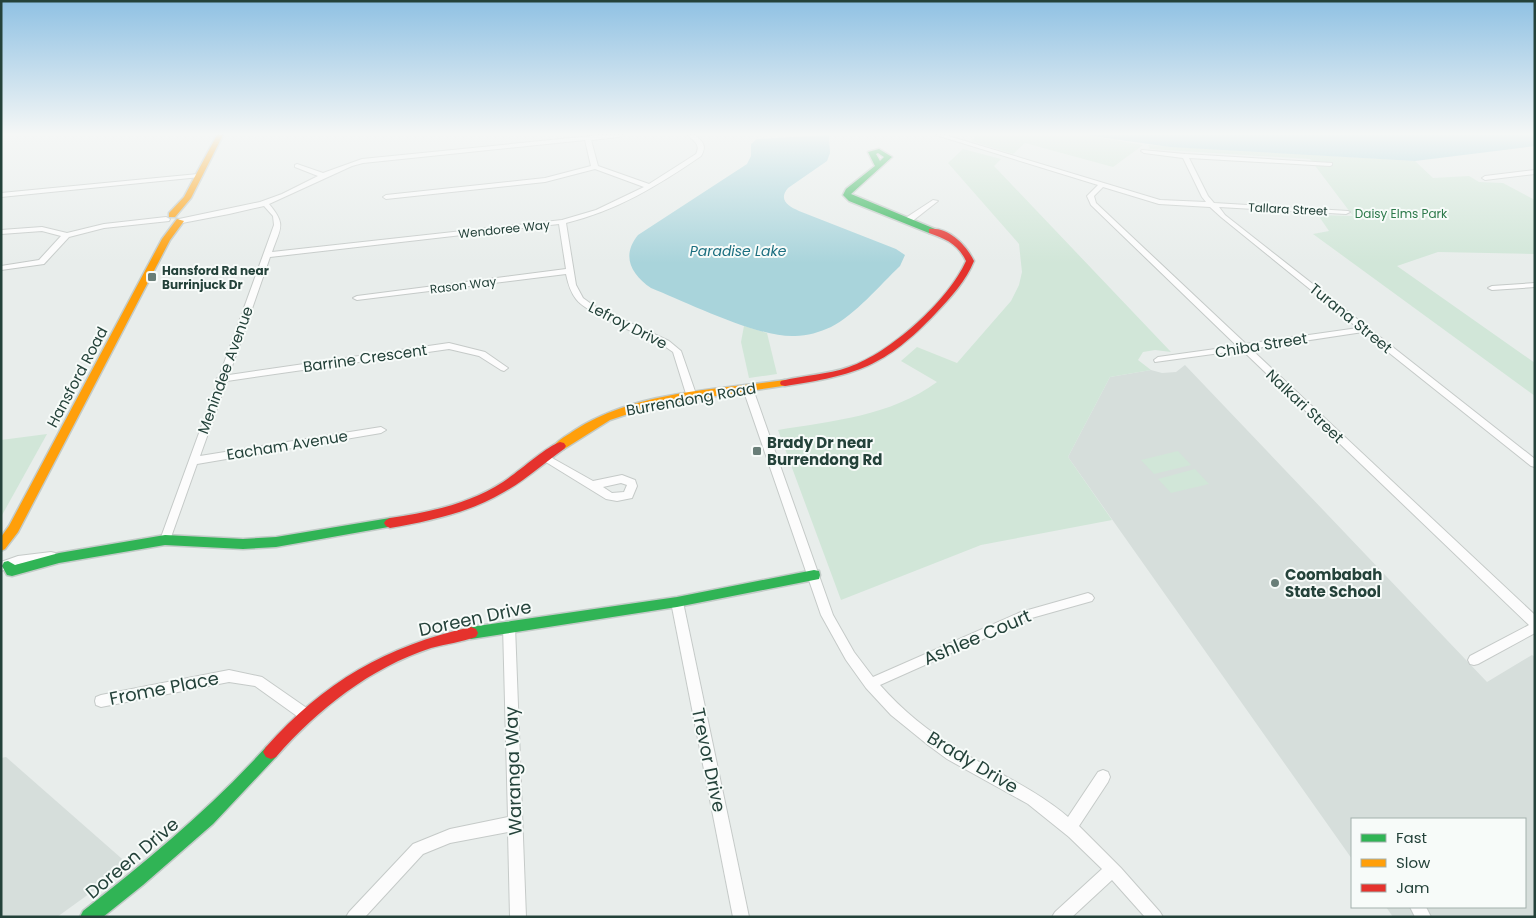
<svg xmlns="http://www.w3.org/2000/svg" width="1536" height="918" font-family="Poppins,sans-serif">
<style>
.built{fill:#d6dedb}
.green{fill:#d1e6d8}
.water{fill:#a9d4db}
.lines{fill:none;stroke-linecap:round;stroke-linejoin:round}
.street-casing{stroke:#c5cac8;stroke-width:2}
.fast-casing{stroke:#c3cbc8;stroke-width:3}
.slow-casing{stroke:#c3cbc8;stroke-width:3}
.jam-casing{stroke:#c3cbc8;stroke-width:3}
.street{fill:#fcfcfc;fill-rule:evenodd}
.fast{fill:#30b455;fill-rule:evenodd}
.slow{fill:#ff9f0a;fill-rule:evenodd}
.jam{fill:#e5322d;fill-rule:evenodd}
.poi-dot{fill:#697e78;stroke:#f7fbf9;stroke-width:2}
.labels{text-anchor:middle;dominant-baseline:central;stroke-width:4;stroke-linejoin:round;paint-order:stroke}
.far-street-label{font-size:12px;fill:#24423a;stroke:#f7fbf9}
.far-park-label{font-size:12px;fill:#2d7a4b;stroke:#f7fbf9}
.far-poi-label{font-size:12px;font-weight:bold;fill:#24423a;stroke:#f7fbf9;text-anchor:start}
.far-water-label{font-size:14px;font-style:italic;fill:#1c6f80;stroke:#f7fbf9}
.street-label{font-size:15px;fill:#24423a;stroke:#f7fbf9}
.poi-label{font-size:15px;font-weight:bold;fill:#24423a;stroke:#f7fbf9;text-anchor:start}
.near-street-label{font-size:18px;fill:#24423a;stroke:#f7fbf9}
</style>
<rect width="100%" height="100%" fill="#e8edeb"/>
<g class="built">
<path d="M1185 365 1487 682 1532 655 1535 657V917H1393L1386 907H1525V819H1352V859L1068 457 1110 377 1151 370 1162 373 1176 372Z"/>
<path d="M6 757 129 865 57 917H1V758Z"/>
</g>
<g class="green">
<path d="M977 135H1085L1143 145 1113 167 1025 143 1013 154 971 141Z"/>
<path d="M1148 145 1415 161 1433 178 1469 176 1479 182 1503 183 1535 200V254L1438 252 1397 266 1535 363V396L1313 234 1329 231 1318 215 1353 216 1310 159 1150 149Z"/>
<path d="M963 149 1001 159 994 166 1171 352 1155 350 1143 352 1138 360 1151 370 1110 377 1068 457 1112 520 981 545 841 600 778 430C832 421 891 416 937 382L901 361 917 347 957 363 1011 301 1019 285 1022 272 1019 244 948 163Z"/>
<path d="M744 326 767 333 777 374 749 378 741 342Z"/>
<path d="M47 434 1 517V440Z"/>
<path d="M1178 451 1191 465 1154 474 1141 460Z"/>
<path d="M1195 469 1209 484 1171 493 1158 479Z"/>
</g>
<g class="water">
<path d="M829 135 830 153 827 161 788 188C778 200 788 206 799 211L896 249 905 255 900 266C880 285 855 315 831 327 820 332 807 336 795 336 758 338 686 302 651 288 631 274 621 256 638 235L747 164 751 156V144L757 139Z"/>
<path d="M1085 135H1535V146L1415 161 1170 147Z"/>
</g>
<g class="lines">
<g class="street-casing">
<g id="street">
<path d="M601 135H622L619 137 591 140 598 166 649 184 696 154C701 144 694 142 688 135H695C703 142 707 146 701 156 659 185 616 211 566 223L576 285 583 298 594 306 669 341 681 351 697 397 695 399H689L687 397 673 352 663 345C644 336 587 314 576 299 570 291 568 283 566 274L357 300 353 298 357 296 566 269 559 224 270 257 229 375 449 343 485 352 508 368 504 371 501 370 479 356 449 349 227 381 200 456 381 427 386 430 381 433 197 464 170 540 169 543H161L160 540 218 381 216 379 219 377 274 225 273 216 264 206 229 214 182 223 178 221 179 219 260 202 282 194 318 176 295 167V165L297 164 323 173 362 159ZM585 140 591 166 545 178 386 195 383 197 386 199 545 182 595 169 644 187 596 210 562 220 272 252C280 228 287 225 269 204L352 166 363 163Z"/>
<path d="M936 135H945L1160 200 1206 202 1202 197 1183 158 1144 153 1141 151 1142 150 1185 154 1332 163V165L1330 166 1189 158 1208 196 1214 203 1348 211 1350 212 1346 214 1219 207 1225 215 1535 459V467L1531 466 1363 332 1251 349 1535 615V633L1478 664 1474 665 1470 664 1468 660 1470 656 1529 625 1242 350 1155 362 1154 360 1158 357 1237 346 1091 205 1087 196 1098 185ZM1103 187 1159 204 1210 207 1221 217 1358 328 1246 344 1096 203 1094 196Z"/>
<path d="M1535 170V174L1485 180 1482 178 1485 176Z"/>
<path d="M198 174 201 176 200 177 1 197V193Z"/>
<path d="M933 200 938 201 910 223H904V219Z"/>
<path d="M166 217 170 219 169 221 104 228 69 237 44 264 1 270V266L39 260 61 236 42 231 1 234V230L42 227 67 233 104 224Z"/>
<path d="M1535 283V287L1492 290 1488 288 1492 286Z"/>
<path d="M748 386 753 389 833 615 854 652 873 677 1021 612 1088 593 1092 595 1094 598 1092 601 1028 619 880 685C902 710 929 732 957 749 994 772 1034 788 1068 817L1098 772 1103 770 1108 772 1110 777 1108 782 1079 826 1121 868 1160 912 1163 917H1145L1112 880 1072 917H1052L1055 912 1102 869 1069 837 1028 804 947 759 928 745 891 715 866 688 846 660 821 615 743 389Z"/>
<path d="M545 454 593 481 622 475 635 480 637 486 632 498 617 501 606 499 541 459 540 457 541 455ZM621 483 627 485 624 492 612 493 603 487Z"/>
<path d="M51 552 55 553 57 556 55 559 19 564 1 571V562L18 556Z"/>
<path d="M677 597 681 599 683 602 749 917H733L671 602 673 599Z"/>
<path d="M509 621 513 622 515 626 526 917H510L508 832 450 843 423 854 365 917H346L349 912 413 844 450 829 508 817 503 626 505 622Z"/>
<path d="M229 670 262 677 311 711 313 715 311 719 306 721 301 719 255 686 229 682 101 707 96 705 95 701 96 697 101 695Z"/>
<path d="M1410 907H1426L1431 917H1415Z"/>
</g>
</g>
<g class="fast-casing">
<g id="fast">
<path d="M879 149 892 157 851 194 935 229V233H929L849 201 843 195 846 189 875 166 868 152ZM878 153 884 157 880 161 876 154Z"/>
<path d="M390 518 394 520 396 523 394 526 276 547 243 549 165 545 59 563 12 576 7 575 2 566 4 562 8 561 15 565 59 553 165 535 243 539 276 537Z"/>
<path d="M814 570 819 571 820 575 819 579 814 580 677 607 471 639 466 637 464 633 466 629 471 627 677 597Z"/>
<path d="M271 745 276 747 279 752 276 757 213 824 143 885 103 917H80L83 911C148 860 211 808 266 747Z"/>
</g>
</g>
<g class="slow-casing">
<g id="slow">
<path d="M217 135H223L191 198 175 217H169V213L184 197Z"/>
<path d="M177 219 184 221 170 240 18 532 5 549 1 551V537L9 526 162 239Z"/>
<path d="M785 380 790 383 789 385 683 401 643 409 610 420 564 449H556L554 446C559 439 568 435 575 430 636 391 716 390 785 380Z"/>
</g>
</g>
<g class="jam-casing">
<g id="jam">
<path d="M929 229C949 227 966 245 974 261 966 281 951 297 936 313 885 367 856 375 785 386L781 385 780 383 781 381C804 375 827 375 849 367 890 353 948 301 966 261 958 244 946 239 929 233Z"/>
<path d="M560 442 564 443 566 446 564 449C544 463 526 480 504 492 469 513 429 521 390 528L386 526 384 523 386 520 390 518C430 512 469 504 503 482 517 473 547 446 560 442Z"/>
<path d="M471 627 476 629 478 633 476 637C461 642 446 644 431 648 370 668 318 709 276 757L271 759 266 757 263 752 266 747C324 682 386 646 471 627Z"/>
</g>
</g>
<use href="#street" class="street"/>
<use href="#fast" class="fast"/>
<use href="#slow" class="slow"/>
<use href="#jam" class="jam"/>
</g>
<linearGradient id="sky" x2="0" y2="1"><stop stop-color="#8fc1e3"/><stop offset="0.51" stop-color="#f5f7f6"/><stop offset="1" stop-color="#f5f7f6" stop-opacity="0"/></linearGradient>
<rect width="1536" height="263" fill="url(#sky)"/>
<g class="poi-dot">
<rect x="147" y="272" width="10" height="10" rx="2.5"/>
<rect x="752" y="446" width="10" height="10" rx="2.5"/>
<circle cx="1275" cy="583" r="5"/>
</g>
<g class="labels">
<g class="far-street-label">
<text transform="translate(1288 209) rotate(3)">Tallara Street</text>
<text transform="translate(504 229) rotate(-6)">Wendoree Way</text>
<text transform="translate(463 285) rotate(-7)">Rason Way</text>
</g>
<g class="far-park-label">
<text x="1401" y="213">Daisy Elms Park</text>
</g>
<g class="far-poi-label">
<text x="162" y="270">Hansford Rd near<tspan x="162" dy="14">Burrinjuck Dr</tspan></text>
</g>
<g class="far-water-label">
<text x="738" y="251">Paradise Lake</text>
</g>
<g class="street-label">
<text transform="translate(1351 318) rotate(39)">Turana Street</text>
<text transform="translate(628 325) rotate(27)">Lefroy Drive</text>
<text transform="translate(1261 345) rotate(-9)">Chiba Street</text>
<text transform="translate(365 358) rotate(-8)">Barrine Crescent</text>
<text transform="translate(225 370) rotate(-70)">Menindee Avenue</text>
<text transform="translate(77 377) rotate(-62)">Hansford Road</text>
<text transform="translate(691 399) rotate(-10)">Burrendong Road</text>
<text transform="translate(1305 406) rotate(43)">Nalkari Street</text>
<text transform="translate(287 445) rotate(-9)">Eacham Avenue</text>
</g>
<g class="poi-label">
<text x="767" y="442">Brady Dr near<tspan x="767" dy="17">Burrendong Rd</tspan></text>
<text x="1285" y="574">Coombabah<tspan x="1285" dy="17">State School</tspan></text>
</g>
<g class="near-street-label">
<text transform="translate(475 618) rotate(-12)">Doreen Drive</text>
<text transform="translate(977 637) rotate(-23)">Ashlee Court</text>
<text transform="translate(164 688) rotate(-11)">Frome Place</text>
<text transform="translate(709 760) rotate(78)">Trevor Drive</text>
<text transform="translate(973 762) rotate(31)">Brady Drive</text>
<text transform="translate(513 771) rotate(-92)">Waranga Way</text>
<text transform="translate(132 858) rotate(-40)">Doreen Drive</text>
</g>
</g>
<rect width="1536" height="918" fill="none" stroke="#24423a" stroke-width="5"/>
<rect x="1351" y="818" width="175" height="90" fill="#f7fbf9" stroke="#a3b1ad"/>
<rect x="1361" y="834" width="25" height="8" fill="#30b455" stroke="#a3b1ad"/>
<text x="1396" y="843" font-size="15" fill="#24423a">Fast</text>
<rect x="1361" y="859" width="25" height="8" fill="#ff9f0a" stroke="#a3b1ad"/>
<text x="1396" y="868" font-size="15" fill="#24423a">Slow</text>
<rect x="1361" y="884" width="25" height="8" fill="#e5322d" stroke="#a3b1ad"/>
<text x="1396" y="893" font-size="15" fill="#24423a">Jam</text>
</svg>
